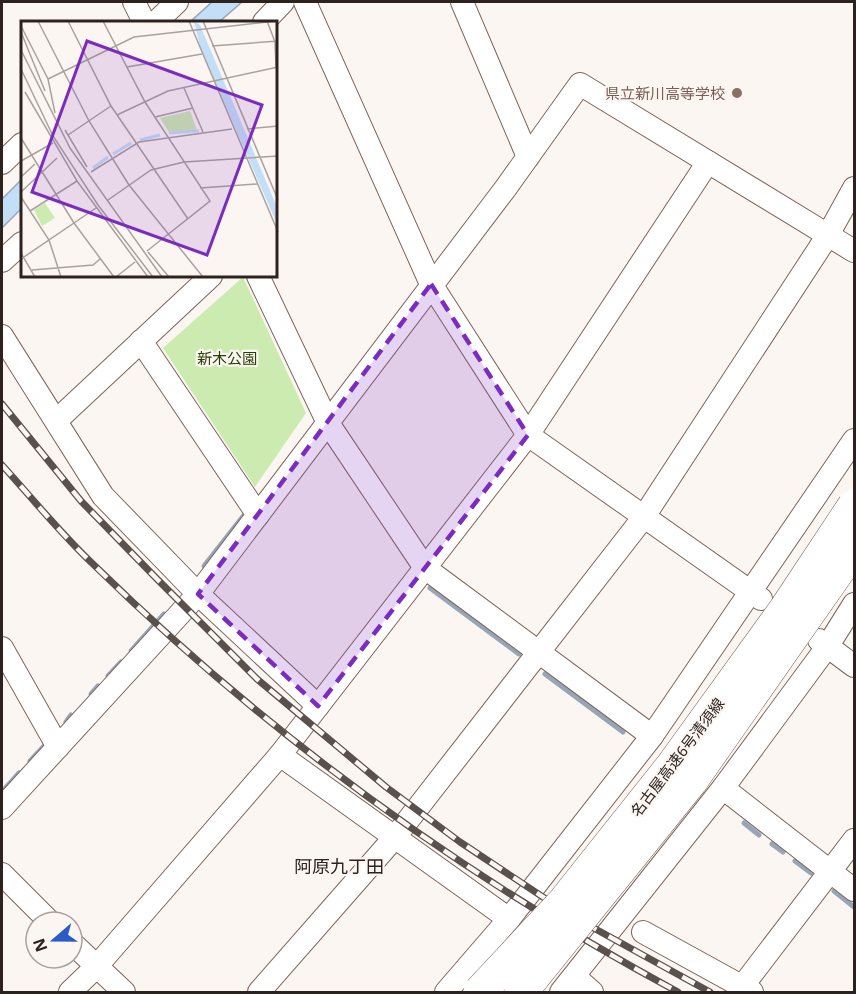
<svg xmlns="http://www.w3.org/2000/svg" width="856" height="994" font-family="'Noto Sans','Noto Sans JP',sans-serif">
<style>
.green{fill:#ccebb0}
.water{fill:#c3dff7;stroke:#96a6b6;stroke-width:1.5}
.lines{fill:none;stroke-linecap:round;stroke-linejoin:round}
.stream{stroke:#96a6b6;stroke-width:5}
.minor-casing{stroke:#7e655b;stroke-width:24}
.minor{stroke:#fff;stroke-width:22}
.rail-casing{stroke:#5a504c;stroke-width:7}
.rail{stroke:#fcf6f3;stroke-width:4.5;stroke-dasharray:14;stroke-linecap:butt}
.highway-bridge-casing{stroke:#7e655b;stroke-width:34;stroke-linecap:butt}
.highway-bridge{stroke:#fff;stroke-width:33}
.marked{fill:#7b2cbf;fill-opacity:0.2;stroke:#7b2cbf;stroke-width:4.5;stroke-dasharray:12 8;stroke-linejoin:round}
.education-dot{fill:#8d6e63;stroke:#fcf6f3;stroke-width:2}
.labels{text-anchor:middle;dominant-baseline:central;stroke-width:4.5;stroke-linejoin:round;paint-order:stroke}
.education-label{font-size:15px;fill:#785e54;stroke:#fcf6f3;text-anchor:end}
.park-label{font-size:15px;fill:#273e05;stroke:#fcf6f3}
.street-label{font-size:15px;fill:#2d221e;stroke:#fcf6f3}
.quarter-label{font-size:18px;fill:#2d221e;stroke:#fcf6f3}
.inset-river{fill:none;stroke:#c3dff7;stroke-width:3}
.inset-road{fill:none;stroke:#a9a19e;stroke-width:1.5}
.view{fill:#7b2cbf;fill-opacity:0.15;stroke:#7b2cbf;stroke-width:3}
.inset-edge{fill:none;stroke:#2d221e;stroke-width:3}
</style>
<rect width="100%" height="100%" fill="#fcf6f3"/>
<path class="green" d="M243 277 306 413 255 487 163 348Z"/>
<g class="water">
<path d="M212 2H242L219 22H190Z"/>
<path d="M22 179V208L2 228V199Z"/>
</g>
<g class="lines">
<g class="stream">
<path d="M204 566 244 515"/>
<path d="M430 588 519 654"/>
<path d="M131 651 164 614"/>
<path d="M545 674 623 732"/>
<path d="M108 676 121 662"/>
<path d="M91 694 98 686"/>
<path d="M66 722 71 715"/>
<path d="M30 761 46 744"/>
<path d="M2 792 19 773"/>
<path d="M744 823 759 835"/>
<path d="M772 844 783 852"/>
<path d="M795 861 811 873"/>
<path d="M834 891 854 907"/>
</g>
<g class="minor-casing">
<g id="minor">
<path d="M134 2 144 22"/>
<path d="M305 2 431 284 528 435 761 599"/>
<path d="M462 2 528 157"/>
<path d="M156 22 177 2"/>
<path d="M264 22 283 2"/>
<path d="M2 163 22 144"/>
<path d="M2 261 22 243"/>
<path d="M258 276 328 423 425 568 652 736"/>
<path d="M2 336 103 496 198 594 318 706"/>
<path d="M141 341 258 515"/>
<path d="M57 420 211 276"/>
<path d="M819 640 854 666"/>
<path d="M2 648 58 747"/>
<path d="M280 755 509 919"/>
<path d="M723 788 854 890"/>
<path d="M2 808 198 594 505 189 580 84 854 251"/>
<path d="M2 874 50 922"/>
<path d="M643 932 752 992"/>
<path d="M72 943 124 992"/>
<path d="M575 977 592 992"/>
<path d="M70 992 96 967 280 755 528 435 708 162"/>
<path d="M259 992 395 837 643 518 828 235 854 188"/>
<path d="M446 992 509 919 652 736 854 440"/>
<path d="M561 992 723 788 827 647 854 604"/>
<path d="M738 992 854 840"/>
</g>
</g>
<use href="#minor" class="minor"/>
<g class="rail-casing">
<g id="rail">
<path d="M2 404 81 501 157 579 257 679 386 787 460 842 570 915 710 992"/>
<path d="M2 465C32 498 61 534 94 565 268 735 464 877 678 992"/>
</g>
</g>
<use href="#rail" class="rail"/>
<g class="highway-bridge-casing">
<g id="highway-bridge">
<path d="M480 992 564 902 673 765 785 610 854 506"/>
<path d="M521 992 691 781 854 548"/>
</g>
</g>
<use href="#highway-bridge" class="highway-bridge"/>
</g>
<path class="marked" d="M431 284 528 435 318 706 198 594Z"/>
<circle class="education-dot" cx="737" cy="93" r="6"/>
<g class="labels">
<g class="education-label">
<text x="725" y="93">県立新川高等学校</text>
</g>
<g class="park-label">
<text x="227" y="358">新木公園</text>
</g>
<g class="street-label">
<text transform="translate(677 757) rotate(-53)">名古屋高速6号清須線</text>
</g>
<g class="quarter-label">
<text x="339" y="866">阿原九丁田</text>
</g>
</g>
<g transform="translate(21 21)">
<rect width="256" height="256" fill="#fcf6f3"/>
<path d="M169 90 176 109 148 111 139 97ZM24 182 34 197 21 205 13 189Z" fill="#ccebb0"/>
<path d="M173 0 179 4 256 186V203L179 26Z" fill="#c3dff7"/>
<path class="inset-river" d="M148 112 178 110M119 119 139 114M92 133 110 122M72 147 87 136"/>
<path class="inset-road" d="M17 0 68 100 108 164 182 256M47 0 90 85 167 198M82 0 124 81 189 180 126 230M168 0 257 211M182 0 257 179M246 0 254 21 255 46M0 5 27 58 34 92M0 11 24 70M191 25 257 20M0 29 49 127 141 256M106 46 181 33M0 48 32 115 77 184 132 256M27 58 113 16 256 0M163 67 182 111M4 71 56 160 127 256M96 94 147 70 257 46M134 96 172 87M226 108 257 105M44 109 66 146M47 114 90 85M0 117 53 202 93 256M0 140 32 122M70 151 118 121 211 108M0 156 14 143M179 167 236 163M0 171 36 137M0 176 28 219 40 256M87 179 130 149 163 141 257 135M9 190 56 160M127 231 148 256M0 232 14 256M0 238 75 187M11 249 72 244 79 238M95 256 114 241"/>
<path class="view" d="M66 20 241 84 186 234 11 171Z"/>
<rect width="256" height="256" class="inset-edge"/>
</g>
<rect width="856" height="994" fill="none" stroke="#2d221e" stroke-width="6"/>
<g transform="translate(54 940) rotate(250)"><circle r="28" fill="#fcf6f3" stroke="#a9a19e" stroke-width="1.5"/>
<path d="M0-4.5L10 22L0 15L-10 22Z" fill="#2c5bc9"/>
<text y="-9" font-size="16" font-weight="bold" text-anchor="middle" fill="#2d221e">N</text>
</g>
</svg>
